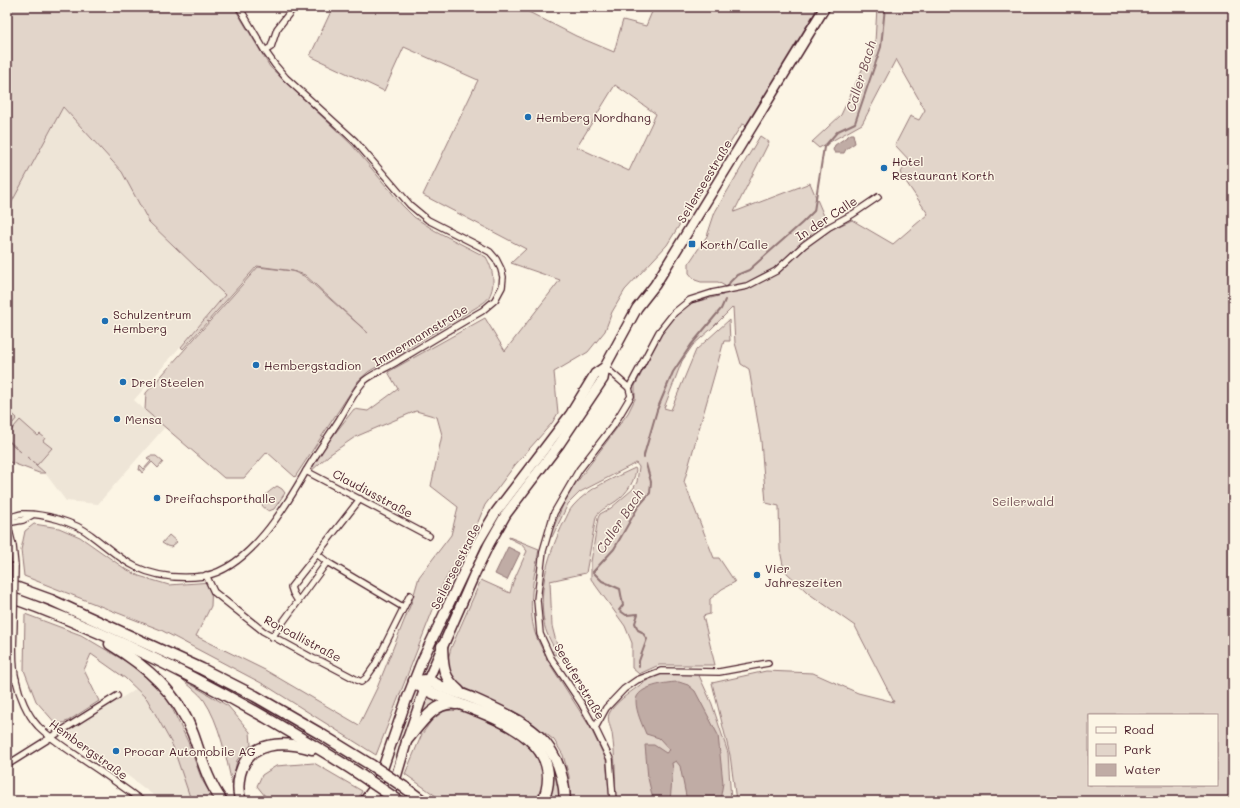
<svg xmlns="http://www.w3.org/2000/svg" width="1240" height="808" font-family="Mali,sans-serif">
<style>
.built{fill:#eee5d7}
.green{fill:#e2d5ca;stroke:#967a7a;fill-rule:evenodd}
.water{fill:#c0aca5;stroke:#917474}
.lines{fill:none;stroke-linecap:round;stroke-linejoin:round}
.stream{stroke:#917474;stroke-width:2}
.street-casing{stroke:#4a1f2b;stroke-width:8}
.primary-casing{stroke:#4a1f2b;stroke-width:12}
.highway-casing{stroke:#4a1f2b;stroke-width:13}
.street{stroke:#fcf5e5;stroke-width:5.5}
.primary{stroke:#fcf5e5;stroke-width:9}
.highway{stroke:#fcf5e5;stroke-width:10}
.street-bridge-casing{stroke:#4a1f2b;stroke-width:8;stroke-linecap:butt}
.highway-bridge-casing{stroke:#4a1f2b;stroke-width:13;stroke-linecap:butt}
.street-bridge{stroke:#fcf5e5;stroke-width:5.5}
.highway-bridge{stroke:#fcf5e5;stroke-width:10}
.poi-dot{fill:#1f6fb2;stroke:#fcf5e5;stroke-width:1.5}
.labels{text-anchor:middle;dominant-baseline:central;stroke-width:3;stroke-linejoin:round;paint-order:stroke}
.poi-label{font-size:12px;fill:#4a1f2b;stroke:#fcf5e5;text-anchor:start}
.street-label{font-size:12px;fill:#4a1f2b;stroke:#fcf5e5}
.park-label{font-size:12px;fill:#704c53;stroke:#fcf5e5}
.water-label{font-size:13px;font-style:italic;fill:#6d4950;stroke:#fcf5e5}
</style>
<rect width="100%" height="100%" fill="#fcf5e5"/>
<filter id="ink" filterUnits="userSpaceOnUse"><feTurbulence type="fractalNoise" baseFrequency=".025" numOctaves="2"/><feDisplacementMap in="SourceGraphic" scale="8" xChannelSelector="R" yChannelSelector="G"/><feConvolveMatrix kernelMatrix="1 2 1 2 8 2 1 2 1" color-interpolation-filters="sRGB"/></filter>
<g filter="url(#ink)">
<g class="built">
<path d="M63 107 122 172 149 222 225 295 134 400 164 428 98 504 66 501 45 473 7 440V211Z"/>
<path d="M136 689 147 698 172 744 190 797V801H161L119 769 62 735Z"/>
</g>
<g class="green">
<path d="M7 7H234L270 67 352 145 402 205 414 217 434 230 486 257C493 269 496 284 489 297 487 301 481 304 477 307L368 372 358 381 295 477 267 452 244 478H224L145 410 146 393 258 267 292 271 304 276 368 333 305 275 293 271 257 266 183 349 181 347 225 295 149 222 122 172 63 107 7 211Z"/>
<path d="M333 7H519L576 36 614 52 623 20 646 26 654 7H818L746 125 742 124 667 245 625 290 612 312 605 331 588 352 554 372 558 413 552 423 515 465 485 505 478 522 443 584 376 755 265 685 161 630 24 576 21 550 25 531 34 524 59 528 80 537 124 568 139 576 169 585 212 582 211 606 196 636 265 670 359 725 377 688 412 601 419 577 451 535 458 507 431 486 442 435 437 417 416 411 355 437 329 455 310 472 322 450 354 409 368 411 398 389 388 372 485 318 505 351 560 280 511 263 526 249 423 195 478 80 404 47 384 91 310 56ZM615 85 656 114 629 171 577 147Z"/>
<path d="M877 7H1233V801H736L730 755 712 683 766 671 813 673 858 693 894 702 855 626 808 593 784 570 780 550 779 506 766 503 761 441 749 369 741 364 735 343 733 307 710 330 693 345 682 361 664 408 671 410 696 350 729 320 730 341H724L684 482 714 558H719L735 582 722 589 710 599V614L703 616 715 665H659L639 674 632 668V643L625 626 591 579V562L598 518 600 514 611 508 633 489 637 482 639 467 636 463 580 492 568 504 552 537 550 536 563 505 574 486 628 413 635 399V386L661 334 676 315 691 303 723 295 725 286 718 282H701L695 280 689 273V263L707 236 715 212 760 136 769 142 734 212 810 183 830 230 852 220 893 244 928 214 900 173 910 161 895 145 910 116 919 120 925 110 896 59 862 124 819 148 812 142 841 115 875 42ZM1089 715H1217V785H1089Z"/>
<path d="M7 405 10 408 8 410 17 418 7 430Z"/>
<path d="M20 420 38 436 40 434 45 438 43 441 52 448 37 465 27 457 45 473H39L7 461V440L21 452 7 439V435Z"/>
<path d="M150 456H156L163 462 158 468 152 462 142 473 140 470H139L140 465 144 469 151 461 147 458Z"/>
<path d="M635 468 636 470C633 486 624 497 610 505 604 509 599 511 596 517L586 573 550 581 552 626 560 657 555 654 546 658 590 727 606 760 610 801H570L569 776 563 755 554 740 523 716 470 691 459 685 450 675 447 663 451 648 481 580 510 593 513 582 527 551 521 544 509 538V537L539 549C534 577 527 605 535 633 537 640 542 648 545 655L555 650C551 641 545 632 544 622 538 588 549 552 564 522 567 517 569 510 573 506 588 488 614 478 635 468Z"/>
<path d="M277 486 282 489 285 493 274 509 269 511C253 503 267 493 277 486Z"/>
<path d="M169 535 177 542 171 547 167 546 162 543Z"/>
<path d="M25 614 81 635 130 664 163 689 188 742 202 780 215 801H190V797L172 744 147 699 125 678 91 654 84 670 99 701 68 721 57 725 36 701 24 670Z"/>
<path d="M661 671H697L712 704 728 753 731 801H615C616 779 615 755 612 733 610 725 606 718 610 712 617 699 648 680 661 671Z"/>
<path d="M182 679 228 706 250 732 251 745 237 760 232 785C227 759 219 722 204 700 199 693 189 686 182 679Z"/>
<path d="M429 695 443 699 420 717Z"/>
<path d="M463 709 524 739 543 765 544 778 541 794 536 801H443L405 774 422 734 432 720 444 711Z"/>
<path d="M545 750 559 773 561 801H546C554 784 552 767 545 750Z"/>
<path d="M314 763 362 791 357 801H269L257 786 262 775 276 766Z"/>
</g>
<g class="water">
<path d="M851 134H853L855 143 846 149 844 153H835L833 150 835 145Z"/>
<path d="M508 547 520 553 507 580 495 574Z"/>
<path d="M679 682 688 685 695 691 718 735 723 783 720 801H687L680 766 676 761 672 763 673 769 670 801H652V795L648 778 645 745H654L666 753 670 750 659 738 646 734C642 724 636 712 636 701 636 686 669 682 679 682Z"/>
</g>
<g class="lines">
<g class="stream">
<path d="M728 286 730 282 737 275 749 270 802 223 814 211 824 147 838 131 855 123 881 47 885 7"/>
<path d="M644 458V455L657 410 673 372 691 345 721 309 725 300"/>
<path d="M639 667V661L647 639 642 632 638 630 635 623 638 614 626 615 619 610 623 605 620 589 602 581 593 572 614 549 638 507 650 493 651 482 646 464"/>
</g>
<g class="street-casing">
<g id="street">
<path d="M265 51 271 47 277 29 294 7"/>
<path d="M605 367 629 388 631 396 613 426 579 470 554 513 543 551 537 600 540 634 551 658 581 703 595 728 610 759 613 801"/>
<path d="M629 388 659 332 674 313 690 300 712 293 747 286 776 271 804 245 829 227 853 214 878 197"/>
<path d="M306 471 429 536"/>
<path d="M7 518C12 517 17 515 22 514 42 513 75 522 91 535 106 546 119 559 136 567 157 577 181 579 204 576 249 568 285 508 306 471 316 454 328 437 339 420 345 410 356 389 364 381 372 374 389 367 398 361 426 344 454 327 482 311L495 300 502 287 503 277 501 269 496 259 490 252 481 247 428 220 410 205 355 141 286 78 275 65 265 51 239 7"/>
<path d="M7 522 13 546 15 566"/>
<path d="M7 523 23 520 32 515"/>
<path d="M327 562 403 607"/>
<path d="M206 575 214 592 263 631 314 659 321 661 361 682 366 678 375 665 410 595"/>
<path d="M298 601 293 593 291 587 317 554"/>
<path d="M14 619C14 638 11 661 16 680 19 695 27 714 38 726 51 739 67 749 82 759 103 773 122 786 142 801"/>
<path d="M272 637 327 562 317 554 360 499"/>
<path d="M7 679 16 680"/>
<path d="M595 728 606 708 624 689 637 680 661 671 719 672 768 663"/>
<path d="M7 765 117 696"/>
</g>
</g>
<g class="primary-casing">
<g id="primary">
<path d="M373 801 377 785 406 701 421 663 477 544 496 512 570 415 595 374 605 367"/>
<path d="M389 801 407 740 428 680 474 575 489 544 506 514 560 443 603 379 605 367 637 308 655 285 825 7"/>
</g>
</g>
<g class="highway-casing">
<g id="highway">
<path d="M7 584 51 600 202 669 255 696 319 733 371 765"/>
<path d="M7 596C97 628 182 670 265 717 300 738 335 757 368 780"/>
<path d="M110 644C146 666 178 693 193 734 201 756 207 781 222 801"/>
<path d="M442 646C443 665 442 677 459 691"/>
<path d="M414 681C418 681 422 680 426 680 431 681 436 684 440 686 451 691 463 694 474 699 525 722 563 739 565 801"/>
<path d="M414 681C417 684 421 688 426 690 470 712 572 730 543 801"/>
<path d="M407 740C419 726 435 700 456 704"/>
<path d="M404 787 423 801"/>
<path d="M241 801C237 792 238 783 240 774 249 740 284 741 312 749"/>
<path d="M365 801 377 785"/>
</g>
</g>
<use href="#street" class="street"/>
<use href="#primary" class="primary"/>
<use href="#highway" class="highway"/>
<g class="street-bridge-casing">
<path id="street-bridge" d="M14 619 15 566"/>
</g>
<g class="highway-bridge-casing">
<g id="highway-bridge">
<path d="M371 765 404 787"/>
<path d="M368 780 399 801"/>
</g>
</g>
<use href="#street-bridge" class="street-bridge"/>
<use href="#highway-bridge" class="highway-bridge"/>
</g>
</g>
<g class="poi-dot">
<circle cx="528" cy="117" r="4"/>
<circle cx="884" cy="168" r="4"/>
<rect x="688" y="240" width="8" height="8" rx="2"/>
<circle cx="105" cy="321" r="4"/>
<circle cx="256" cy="365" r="4"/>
<circle cx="123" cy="382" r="4"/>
<circle cx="117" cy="419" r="4"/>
<circle cx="157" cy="498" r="4"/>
<circle cx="757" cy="575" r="4"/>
<circle cx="116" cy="751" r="4"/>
</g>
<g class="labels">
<g class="poi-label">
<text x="536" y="117">Hemberg Nordhang</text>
<text x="892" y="161">Hotel<tspan x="892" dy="14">Restaurant Korth</tspan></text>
<text x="700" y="244">Korth/Calle</text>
<text x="113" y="314">Schulzentrum<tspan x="113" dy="14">Hemberg</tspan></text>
<text x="264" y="365">Hembergstadion</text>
<text x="131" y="382">Drei Steelen</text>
<text x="125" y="419">Mensa</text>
<text x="165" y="498">Dreifachsporthalle</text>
<text x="765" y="568">Vier<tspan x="765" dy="14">Jahreszeiten</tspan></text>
<text x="124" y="751">Procar Automobile AG</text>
</g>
<g class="street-label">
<text transform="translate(704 181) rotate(-59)">Seilerseestraße</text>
<text transform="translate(826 218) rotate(-33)">In der Calle</text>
<text transform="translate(420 335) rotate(-31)">Immermannstraße</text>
<text transform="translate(373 493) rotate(28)">Claudiusstraße</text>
<text transform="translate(455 566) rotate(-63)">Seilerseestraße</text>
<text transform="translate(303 638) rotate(28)">Roncallistraße</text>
<text transform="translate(580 681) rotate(59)">Seeuferstraße</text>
<text transform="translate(89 749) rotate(36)">Hembergstraße</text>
</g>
<g class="park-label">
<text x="1023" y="501">Seilerwald</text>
</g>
<g class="water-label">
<text transform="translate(860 76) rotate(-73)">Caller Bach</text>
<text transform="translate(619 521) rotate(-56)">Caller Bach</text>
</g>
</g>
<rect width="1240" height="808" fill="none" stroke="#fcf5e5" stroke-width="24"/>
<rect x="12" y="12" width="1216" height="784" fill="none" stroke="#4a1f2b" stroke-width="1.5" filter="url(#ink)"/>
<rect x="1088" y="714" width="130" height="72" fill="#fcf5e5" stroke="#b59f9b"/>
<rect x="1096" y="727" width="20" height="6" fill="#fcf5e5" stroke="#b59f9b"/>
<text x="1124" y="734" font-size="12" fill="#4a1f2b">Road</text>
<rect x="1096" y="744" width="20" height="12" fill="#e2d5ca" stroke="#b59f9b"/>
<text x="1124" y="754" font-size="12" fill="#4a1f2b">Park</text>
<rect x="1096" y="764" width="20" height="12" fill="#c0aca5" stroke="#b59f9b"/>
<text x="1124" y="774" font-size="12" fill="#4a1f2b">Water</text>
</svg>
